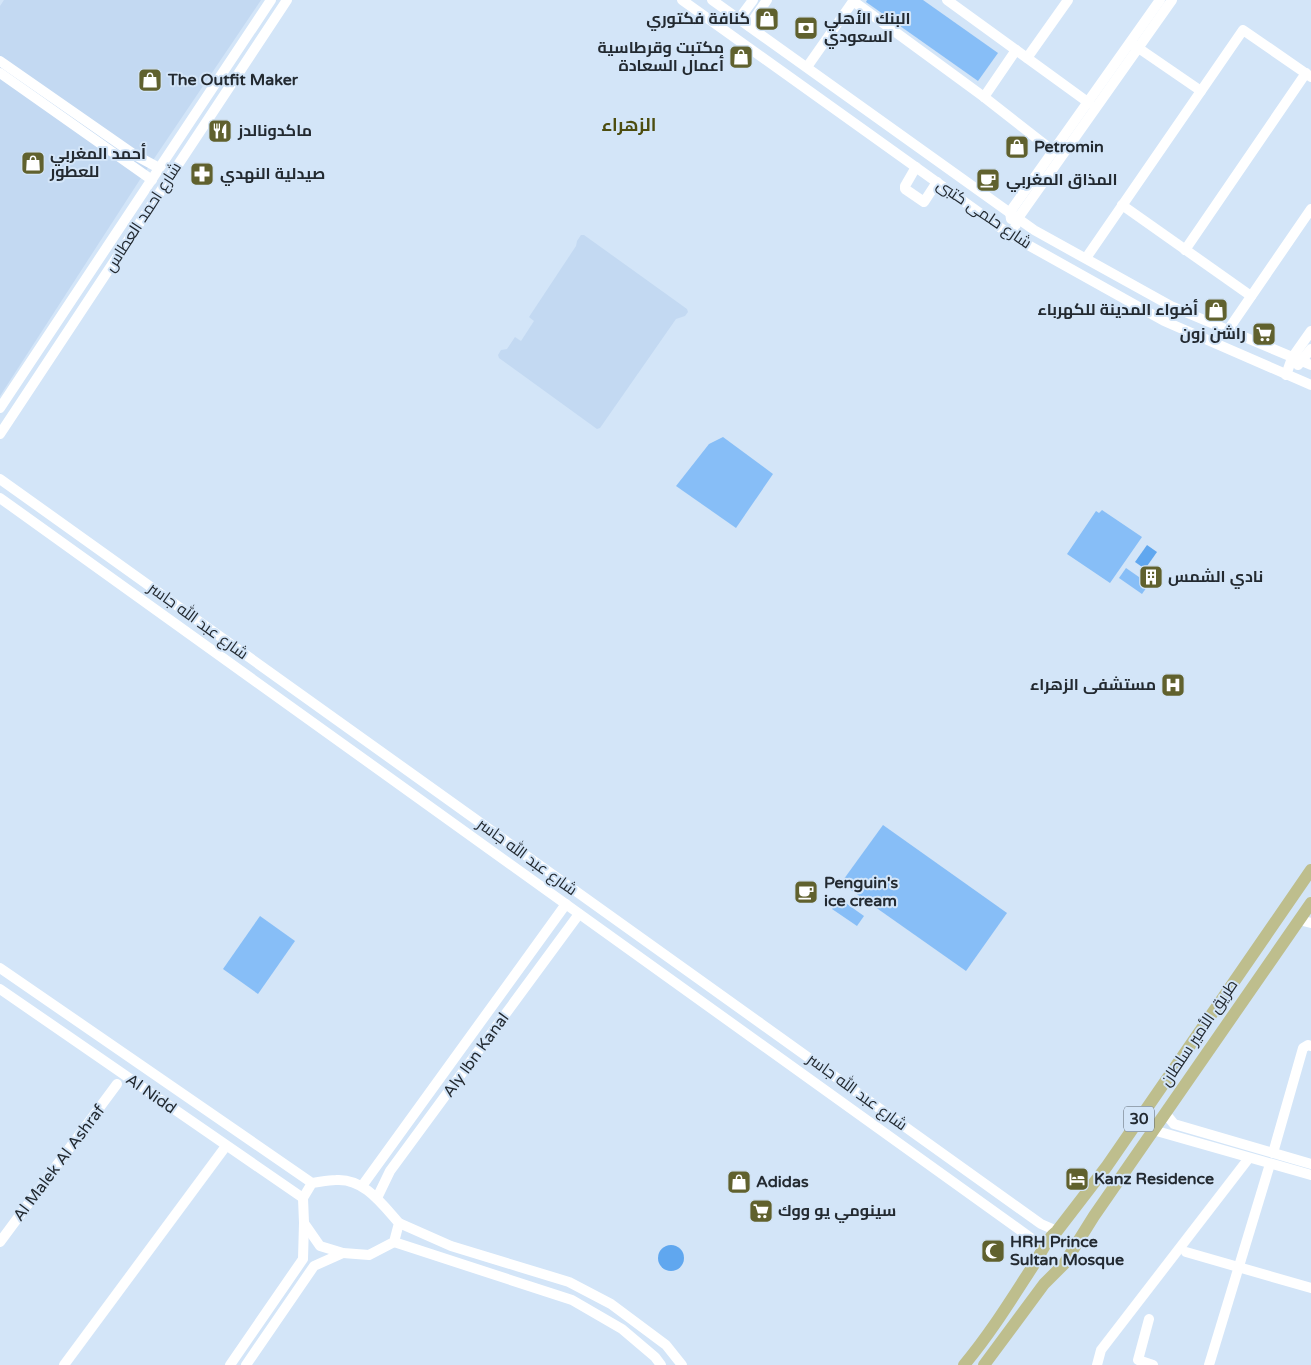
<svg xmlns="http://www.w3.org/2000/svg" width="1311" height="1365" font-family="'Varela Round',Cairo,sans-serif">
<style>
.built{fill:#c3d9f2}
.green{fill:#87bef7}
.water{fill:#60a7ef}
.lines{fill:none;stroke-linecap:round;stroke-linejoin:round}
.minor{stroke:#fff;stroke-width:10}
.major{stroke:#bebe8d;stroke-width:12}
.labels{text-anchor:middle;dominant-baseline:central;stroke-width:4;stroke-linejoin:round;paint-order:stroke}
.shield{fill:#d3e5f8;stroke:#58626d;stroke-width:1}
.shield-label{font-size:15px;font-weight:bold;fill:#232a31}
.poi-label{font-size:16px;font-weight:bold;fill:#232a31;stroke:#d3e5f8;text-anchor:start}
.street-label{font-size:16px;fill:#232a31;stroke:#d3e5f8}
.neighbourhood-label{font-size:18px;font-weight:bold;fill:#4d4d0f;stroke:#d3e5f8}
</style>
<rect width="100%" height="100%" fill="#d3e5f8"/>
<g class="built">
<path d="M4 0H261L141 178 0 396V6Z"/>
<path d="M581 235H584L687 309 688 312 685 316 676 319 600 428 597 429 499 358 498 355 501 350 507 349 515 337 521 341 534 321 529 317 576 246 577 241Z"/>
</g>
<g class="green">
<path d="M867 0H923L998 53 978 81 866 2Z"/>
<path d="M723 437 773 474 736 528 676 486 709 444Z"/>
<path d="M1102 510 1142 537 1110 583 1067 554 1096 511 1099 513Z"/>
<path d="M1126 568 1149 584 1142 594 1119 578Z"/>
<path d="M883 825 1007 913 966 971 841 883Z"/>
<path d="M840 899 864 916 857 926 832 909Z"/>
<path d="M260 916 295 941 258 994 223 969Z"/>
</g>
<g class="water">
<path d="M1147 545 1157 552 1145 569 1135 562Z"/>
<circle cx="671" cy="1258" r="13"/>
</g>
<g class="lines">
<g class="minor">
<path d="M682 0 1012 236 1164 321 1311 385"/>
<path d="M712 0 1034 230 1171 306 1311 365"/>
<path d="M947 0 1089 103"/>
<path d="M853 1 984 97 1053 151"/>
<path d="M739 19 753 0"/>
<path d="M749 26 767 0"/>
<path d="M1134 45 1201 91"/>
<path d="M1027 58 1068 0"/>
<path d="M0 61 135 155 159 168"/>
<path d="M807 67 854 0"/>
<path d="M0 73 152 180"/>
<path d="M984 97 1016 50"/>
<path d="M916 167 905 186V189L924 202 937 182"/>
<path d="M1122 205 1251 296"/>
<path d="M1011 219 1010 212 1160 0"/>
<path d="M1012 236 1018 218 1172 0"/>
<path d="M1185 250 1306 73"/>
<path d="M1086 258 1243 30 1311 77"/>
<path d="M1228 330 1311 209"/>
<path d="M1298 365 1311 349"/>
<path d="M1286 375 1292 358 1311 331"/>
<path d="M0 408 271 0"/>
<path d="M0 434 287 0"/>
<path d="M0 479 1041 1224 1057 1231"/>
<path d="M0 498 1031 1238 1043 1250"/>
<path d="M1299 920 1311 923"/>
<path d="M0 968 312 1183C320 1182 328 1180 336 1180 364 1178 382 1204 399 1223L394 1242 369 1255 343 1253 320 1246 304 1223 303 1198 312 1183"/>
<path d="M0 989 303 1198"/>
<path d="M1165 1113 1174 1124 1311 1164"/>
<path d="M1153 1130 1311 1175"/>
<path d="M1273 1153 1303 1048 1308 1045 1311 1046"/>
<path d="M362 1186 566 904"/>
<path d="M377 1198 390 1171 579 914"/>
<path d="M399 1223 451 1246 569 1282 611 1304 666 1345 682 1365"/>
<path d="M0 1242 117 1084"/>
<path d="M394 1242 572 1300 622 1329 655 1357 661 1365"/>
<path d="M1186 1252 1311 1288"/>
<path d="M1149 1319 1138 1360 1153 1365"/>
<path d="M64 1365 226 1146"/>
<path d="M230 1365 303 1259 304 1223"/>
<path d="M246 1365 314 1266 343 1253"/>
<path d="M1097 1365 1101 1350 1249 1158"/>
<path d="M1209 1365 1270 1164"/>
</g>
<g class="major">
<path d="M964 1365C990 1334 1011 1300 1033 1266 1041 1254 1046 1239 1057 1231L1107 1166 1311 870"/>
<path d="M984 1365 1044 1284 1064 1264 1094 1216 1311 903"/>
</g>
</g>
<defs>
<g id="shop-square" transform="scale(1.25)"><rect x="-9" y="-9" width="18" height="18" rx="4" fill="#60612e" stroke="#d3e5f8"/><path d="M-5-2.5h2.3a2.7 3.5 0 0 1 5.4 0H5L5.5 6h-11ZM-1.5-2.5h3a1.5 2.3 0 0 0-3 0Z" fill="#fff"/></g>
<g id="bank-square" transform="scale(1.25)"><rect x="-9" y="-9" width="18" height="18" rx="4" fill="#60612e" stroke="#d3e5f8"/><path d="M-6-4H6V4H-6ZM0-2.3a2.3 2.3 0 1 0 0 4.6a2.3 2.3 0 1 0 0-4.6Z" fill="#fff"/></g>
<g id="restaurant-square" transform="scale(1.25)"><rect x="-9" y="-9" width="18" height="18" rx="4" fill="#60612e" stroke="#d3e5f8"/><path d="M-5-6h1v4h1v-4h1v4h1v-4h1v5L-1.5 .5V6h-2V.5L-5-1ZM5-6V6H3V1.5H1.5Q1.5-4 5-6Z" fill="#fff"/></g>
<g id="pharmacy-square" transform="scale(1.25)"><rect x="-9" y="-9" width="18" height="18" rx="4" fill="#60612e" stroke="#d3e5f8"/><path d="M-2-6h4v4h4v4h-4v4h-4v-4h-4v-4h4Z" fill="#fff"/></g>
<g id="cafe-square" transform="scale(1.25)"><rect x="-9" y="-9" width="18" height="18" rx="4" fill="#60612e" stroke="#d3e5f8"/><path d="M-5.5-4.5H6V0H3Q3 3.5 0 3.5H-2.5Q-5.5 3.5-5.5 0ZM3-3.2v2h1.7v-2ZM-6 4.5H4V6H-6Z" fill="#fff"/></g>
<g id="supermarket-square" transform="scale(1.25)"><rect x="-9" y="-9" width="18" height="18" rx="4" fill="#60612e" stroke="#d3e5f8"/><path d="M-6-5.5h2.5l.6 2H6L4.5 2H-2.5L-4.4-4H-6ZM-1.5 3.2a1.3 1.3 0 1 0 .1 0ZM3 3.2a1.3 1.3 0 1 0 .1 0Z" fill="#fff"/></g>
<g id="building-square" transform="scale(1.25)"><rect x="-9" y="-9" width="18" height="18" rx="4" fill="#60612e" stroke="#d3e5f8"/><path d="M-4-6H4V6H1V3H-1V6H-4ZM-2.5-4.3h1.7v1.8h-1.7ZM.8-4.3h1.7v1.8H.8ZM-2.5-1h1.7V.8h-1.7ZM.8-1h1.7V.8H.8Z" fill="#fff"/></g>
<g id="hospital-square" transform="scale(1.25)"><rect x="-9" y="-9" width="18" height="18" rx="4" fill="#60612e" stroke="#d3e5f8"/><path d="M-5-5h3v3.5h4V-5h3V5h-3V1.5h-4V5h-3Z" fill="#fff"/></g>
<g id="hotel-square" transform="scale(1.25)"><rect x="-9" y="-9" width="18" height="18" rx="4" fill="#60612e" stroke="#d3e5f8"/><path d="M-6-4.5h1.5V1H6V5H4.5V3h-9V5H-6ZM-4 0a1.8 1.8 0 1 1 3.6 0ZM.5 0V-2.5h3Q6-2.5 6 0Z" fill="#fff"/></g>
<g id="mosque-square" transform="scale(1.25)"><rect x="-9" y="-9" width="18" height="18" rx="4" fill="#60612e" stroke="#d3e5f8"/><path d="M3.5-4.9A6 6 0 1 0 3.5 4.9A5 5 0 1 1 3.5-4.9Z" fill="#fff"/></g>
</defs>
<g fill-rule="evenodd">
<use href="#shop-square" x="767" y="19"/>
<use href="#bank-square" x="806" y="28"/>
<use href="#shop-square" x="741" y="57"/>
<use href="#shop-square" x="150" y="80"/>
<use href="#restaurant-square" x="220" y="131"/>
<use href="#shop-square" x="1017" y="147"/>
<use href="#shop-square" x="33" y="163"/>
<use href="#pharmacy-square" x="202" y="174"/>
<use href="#cafe-square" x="988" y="180"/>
<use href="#shop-square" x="1216" y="310"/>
<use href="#supermarket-square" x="1264" y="334"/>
<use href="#building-square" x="1151" y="577"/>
<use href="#hospital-square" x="1173" y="685"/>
<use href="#cafe-square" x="806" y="892"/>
<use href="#hotel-square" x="1077" y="1179"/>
<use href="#shop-square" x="739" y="1182"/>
<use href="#supermarket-square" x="761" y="1211"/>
<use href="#mosque-square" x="993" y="1251"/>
</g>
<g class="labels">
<rect class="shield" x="1124" y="1106.5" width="30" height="25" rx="4"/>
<g class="shield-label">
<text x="1139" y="1119">30</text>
</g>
<g class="poi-label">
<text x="750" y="19" text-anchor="end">كنافة فكتوري</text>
<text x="824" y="19">البنك الأهلي<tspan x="824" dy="18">السعودي</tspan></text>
<text x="724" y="48" text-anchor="end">مكتبت وقرطاسية<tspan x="724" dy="18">أعمال السعادة</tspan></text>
<text x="168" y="80">The Outfit Maker</text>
<text x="238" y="131">ماكدونالدز</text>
<text x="1034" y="147">Petromin</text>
<text x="50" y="154">أحمد المغربي<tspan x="50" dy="18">للعطور</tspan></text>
<text x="220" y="174">صيدلية النهدي</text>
<text x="1006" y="180">المذاق المغربي</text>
<text x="1198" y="310" text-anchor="end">أضواء المدينة للكهرباء</text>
<text x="1246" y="334" text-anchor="end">راشن زون</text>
<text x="1168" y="577">نادي الشمس</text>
<text x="1156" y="685" text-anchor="end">مستشفى الزهراء</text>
<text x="824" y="883">Penguin's<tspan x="824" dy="18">ice cream</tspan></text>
<text x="1094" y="1179">Kanz Residence</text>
<text x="756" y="1182">Adidas</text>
<text x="778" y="1211">سينومي يو ووك</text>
<text x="1010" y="1242">HRH Prince<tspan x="1010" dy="18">Sultan Mosque</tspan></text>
</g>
<g class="street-label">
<text transform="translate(984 214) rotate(34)">شارع حلمى كتبى</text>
<text transform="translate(143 217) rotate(-57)">شارع احمد العطاس</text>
<text transform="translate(198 621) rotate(36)">شارع عبد الله جاسر</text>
<text transform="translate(527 857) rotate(36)">شارع عبد الله جاسر</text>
<text transform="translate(1199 1033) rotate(-56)">طريق الأمير سلطان</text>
<text transform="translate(476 1055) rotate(-54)">Aly Ibn Kanal</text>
<text transform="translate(857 1092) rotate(36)">شارع عبد الله جاسر</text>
<text transform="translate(151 1094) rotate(35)">Al Nidd</text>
<text transform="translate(59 1163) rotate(-53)">Al Malek Al Ashraf</text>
</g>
<g class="neighbourhood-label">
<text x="629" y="125">الزهراء</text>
</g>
</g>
</svg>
